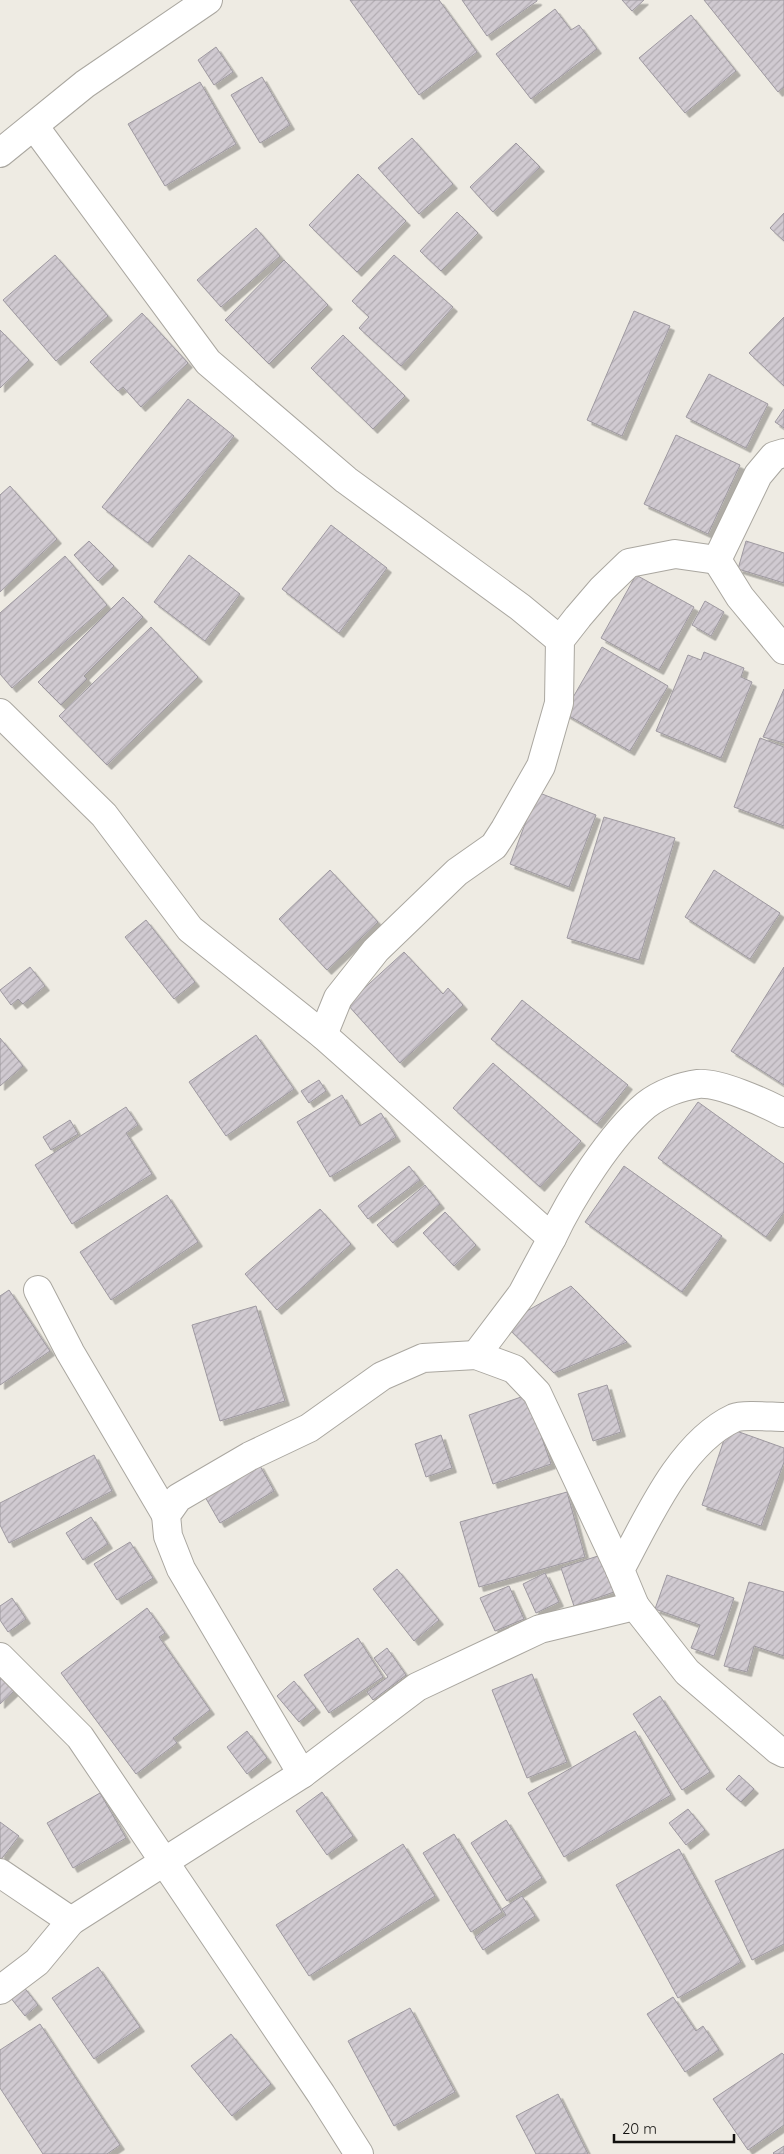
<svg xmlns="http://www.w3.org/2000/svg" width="784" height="2154" font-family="Quicksand,sans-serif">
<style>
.building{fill:url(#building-hatch);stroke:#9e99a0;filter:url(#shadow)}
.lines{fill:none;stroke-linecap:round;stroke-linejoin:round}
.street-casing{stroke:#aaa7a0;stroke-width:30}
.street{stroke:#fff;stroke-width:28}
</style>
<defs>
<pattern id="building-hatch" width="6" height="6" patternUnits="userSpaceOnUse" patternTransform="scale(1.25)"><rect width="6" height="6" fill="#d0cad1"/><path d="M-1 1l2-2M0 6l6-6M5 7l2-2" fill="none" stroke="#b2acb2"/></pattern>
<filter id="shadow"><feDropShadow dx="4.5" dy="4.5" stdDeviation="0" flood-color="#0004"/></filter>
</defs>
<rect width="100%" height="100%" fill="#eeebe3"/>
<g class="building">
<path d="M350 0H439L477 52 419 95Z"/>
<path d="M462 0H537V1L487 36Z"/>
<path d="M622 0H644L632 11Z"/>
<path d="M704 0H784V87L778 92Z"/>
<path d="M555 9 571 30 579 25 597 49 531 99 496 54Z"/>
<path d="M691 15 736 71 685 113 639 58Z"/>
<path d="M216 47 233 72 214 85 198 60Z"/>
<path d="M262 77 290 125 260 143 231 95Z"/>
<path d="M200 82 236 144 165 186 128 124Z"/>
<path d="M412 138 453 184 419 214 378 168Z"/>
<path d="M516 143 540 167 493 212 470 187Z"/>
<path d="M358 174 406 221 357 272 309 225Z"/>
<path d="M457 212 478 233 441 271 420 251Z"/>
<path d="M784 213V241L770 228Z"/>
<path d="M256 228 280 256 221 307 197 280Z"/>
<path d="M55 255 108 316 56 361 3 300Z"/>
<path d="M394 255 453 307 401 366 359 328 369 317 352 301Z"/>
<path d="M284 260 328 305 269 364 225 320Z"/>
<path d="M634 311 670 326 622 436 587 420Z"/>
<path d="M142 313 188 363 141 407 123 387 118 391 90 362Z"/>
<path d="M784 317V386L749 353Z"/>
<path d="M0 330 29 360 0 388Z"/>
<path d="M343 335 405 396 373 429 311 368Z"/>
<path d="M709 374 768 404 746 448 686 417Z"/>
<path d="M188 399 234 436 148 543 102 507Z"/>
<path d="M784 409V428L775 422Z"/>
<path d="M676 435 740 465 708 534 644 504Z"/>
<path d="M10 486 57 539 0 592V495Z"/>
<path d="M331 525 387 568 339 633 282 589Z"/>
<path d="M89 541 114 566 98 581 74 555Z"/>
<path d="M746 541 784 553V583L738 569Z"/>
<path d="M189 555 240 594 205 641 154 602Z"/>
<path d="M65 556 107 605 12 688 0 674V613Z"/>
<path d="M636 575 694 607 659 670 601 638Z"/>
<path d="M123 597 143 617 84 676 87 679 61 705 38 682Z"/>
<path d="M705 601 724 612 711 636 692 625Z"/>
<path d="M151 627 198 677 107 765 59 716Z"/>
<path d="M602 647 668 686 630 751 564 713Z"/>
<path d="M704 652 744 668 741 677 752 682 721 758 656 731 688 655 701 660Z"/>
<path d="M784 689V743L763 737Z"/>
<path d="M760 738 784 747V826L734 807Z"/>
<path d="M537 792 596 815 569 887 510 864Z"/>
<path d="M604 817 675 838 639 960 567 938Z"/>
<path d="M330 870 378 922 327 970 279 919Z"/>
<path d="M714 870 780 913 750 959 685 917Z"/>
<path d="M146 920 195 982 174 999 125 937Z"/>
<path d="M404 952 443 994 448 988 463 1005 400 1063 347 1004Z"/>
<path d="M30 967 45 986 23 1004 18 999 11 1005 0 990Z"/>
<path d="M784 967V1085L731 1051Z"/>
<path d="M522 1000 628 1085 597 1124 491 1039Z"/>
<path d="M256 1035 294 1089 226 1136 189 1082Z"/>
<path d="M0 1038 23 1066 0 1086Z"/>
<path d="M493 1063 581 1141 540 1187 453 1108Z"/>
<path d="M319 1080 326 1091 309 1103 301 1091Z"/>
<path d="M342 1095 360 1126 381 1113 396 1137 330 1177 297 1122Z"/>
<path d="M698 1102 784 1164V1212L766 1237 658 1158Z"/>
<path d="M126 1107 138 1125 126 1133 152 1174 72 1224 35 1165Z"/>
<path d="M70 1120 78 1134 51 1150 43 1137Z"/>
<path d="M409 1166 420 1180 368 1219 358 1206Z"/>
<path d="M624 1166 722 1236 682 1292 585 1222Z"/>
<path d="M425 1185 440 1204 393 1243 377 1225Z"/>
<path d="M167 1195 198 1242 111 1300 80 1252Z"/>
<path d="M320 1209 351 1244 277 1310 245 1274Z"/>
<path d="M445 1212 476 1245 454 1266 423 1233Z"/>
<path d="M571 1286 627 1342 554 1373 504 1324Z"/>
<path d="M9 1290 50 1351 0 1385V1296Z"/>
<path d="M256 1306 285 1401 220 1421 192 1325Z"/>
<path d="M607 1385 621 1432 593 1441 578 1394Z"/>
<path d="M527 1395 551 1464 493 1484 469 1415Z"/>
<path d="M728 1428 784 1448V1462L761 1526 702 1505Z"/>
<path d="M441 1435 452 1468 426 1477 415 1444Z"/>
<path d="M94 1455 112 1491 9 1543 0 1525V1503Z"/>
<path d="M259 1464 274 1491 220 1523 204 1495Z"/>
<path d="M567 1492 585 1557 479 1587 460 1522Z"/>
<path d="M91 1517 108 1544 83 1560 66 1533Z"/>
<path d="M130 1542 153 1578 117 1600 94 1564Z"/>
<path d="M601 1555 614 1592 574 1606 561 1568Z"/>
<path d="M397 1569 439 1620 414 1641 373 1589Z"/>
<path d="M545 1573 559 1602 536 1613 523 1584Z"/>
<path d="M667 1575 734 1598 714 1656 691 1648 700 1625 655 1609Z"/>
<path d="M749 1582 784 1592V1656L754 1646 747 1672 724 1666Z"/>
<path d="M509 1586 524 1619 495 1631 480 1598Z"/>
<path d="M12 1598 26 1619 8 1632 0 1620V1606Z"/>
<path d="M147 1608 165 1633 159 1637 210 1710 173 1738 177 1743 136 1774 61 1673Z"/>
<path d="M358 1638 383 1677 329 1713 304 1675Z"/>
<path d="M387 1648 406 1675 373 1700 367 1692 388 1677 374 1658Z"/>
<path d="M532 1674 567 1762 527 1778 492 1690Z"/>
<path d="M0 1676 14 1691 0 1704Z"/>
<path d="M294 1681 316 1708 299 1722 277 1696Z"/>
<path d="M660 1696 710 1772 682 1790 633 1714Z"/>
<path d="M247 1731 267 1758 247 1774 227 1747Z"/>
<path d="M635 1731 671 1795 564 1857 528 1793Z"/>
<path d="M739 1775 754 1789 741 1802 726 1789Z"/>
<path d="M322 1792 353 1836 327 1855 296 1811Z"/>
<path d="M100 1793 126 1838 73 1868 47 1823Z"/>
<path d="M688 1809 705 1830 686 1845 669 1823Z"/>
<path d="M506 1820 542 1878 507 1901 471 1843Z"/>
<path d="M0 1822 19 1836 0 1861Z"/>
<path d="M454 1834 502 1912 471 1932 423 1853Z"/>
<path d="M403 1844 435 1896 309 1976 276 1925Z"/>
<path d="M679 1849 741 1962 678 1998 616 1885Z"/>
<path d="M784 1849V1944L752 1960 715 1881Z"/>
<path d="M522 1896 535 1916 483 1950 475 1937 506 1915 502 1909Z"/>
<path d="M98 1967 140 2027 94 2059 52 1998Z"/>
<path d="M23 1986 38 2005 25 2016 10 1997Z"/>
<path d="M673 1997 696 2031 703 2026 719 2050 685 2072 647 2014Z"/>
<path d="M410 2008 455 2092 394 2126 348 2041Z"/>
<path d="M40 2024 120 2145 107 2154H43L0 2088V2050Z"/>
<path d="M231 2034 271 2084 232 2116 191 2066Z"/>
<path d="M782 2053 784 2055V2125L748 2150 713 2099Z"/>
<path d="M558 2094 588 2154H536L516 2116Z"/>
<path d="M784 2146V2154H774L773 2153Z"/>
</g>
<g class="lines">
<g class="street-casing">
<g id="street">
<path d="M34 126 208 362 346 480 520 607 560 640"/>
<path d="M0 153 85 84 208 0"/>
<path d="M717 560 758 475 774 456 784 453"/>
<path d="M717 560 740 597 784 650"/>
<path d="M0 713 104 815 190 929 323 1035 552 1238C571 1197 611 1134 646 1105 660 1094 681 1086 698 1084 719 1082 765 1103 784 1113"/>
<path d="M323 1035 338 998 376 950 457 872 494 846 505 829 541 766 559 703 560 640 578 617 602 589 629 563 675 554 717 560"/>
<path d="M38 1290 70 1352 166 1515"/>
<path d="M476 1355 522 1294 552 1238"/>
<path d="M635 1606 620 1570C647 1520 680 1443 734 1418 744 1414 772 1417 784 1417"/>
<path d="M0 1657 80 1737 321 2094 359 2154"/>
<path d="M302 1774 181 1569 168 1536 166 1515 178 1498 250 1456 309 1428 382 1376 423 1358 476 1355 514 1369 537 1393 620 1570"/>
<path d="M0 1873 71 1921 302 1774 417 1687 540 1629 635 1606 687 1672 778 1750 784 1753"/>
<path d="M0 1990 37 1962 71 1921"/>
</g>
</g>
<use href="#street" class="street"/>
</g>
<path d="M614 2134v8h120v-8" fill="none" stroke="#12110f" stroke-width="2.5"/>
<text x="622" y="2134" font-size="15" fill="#12110f" stroke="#eeebe3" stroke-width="4" paint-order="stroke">20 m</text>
</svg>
